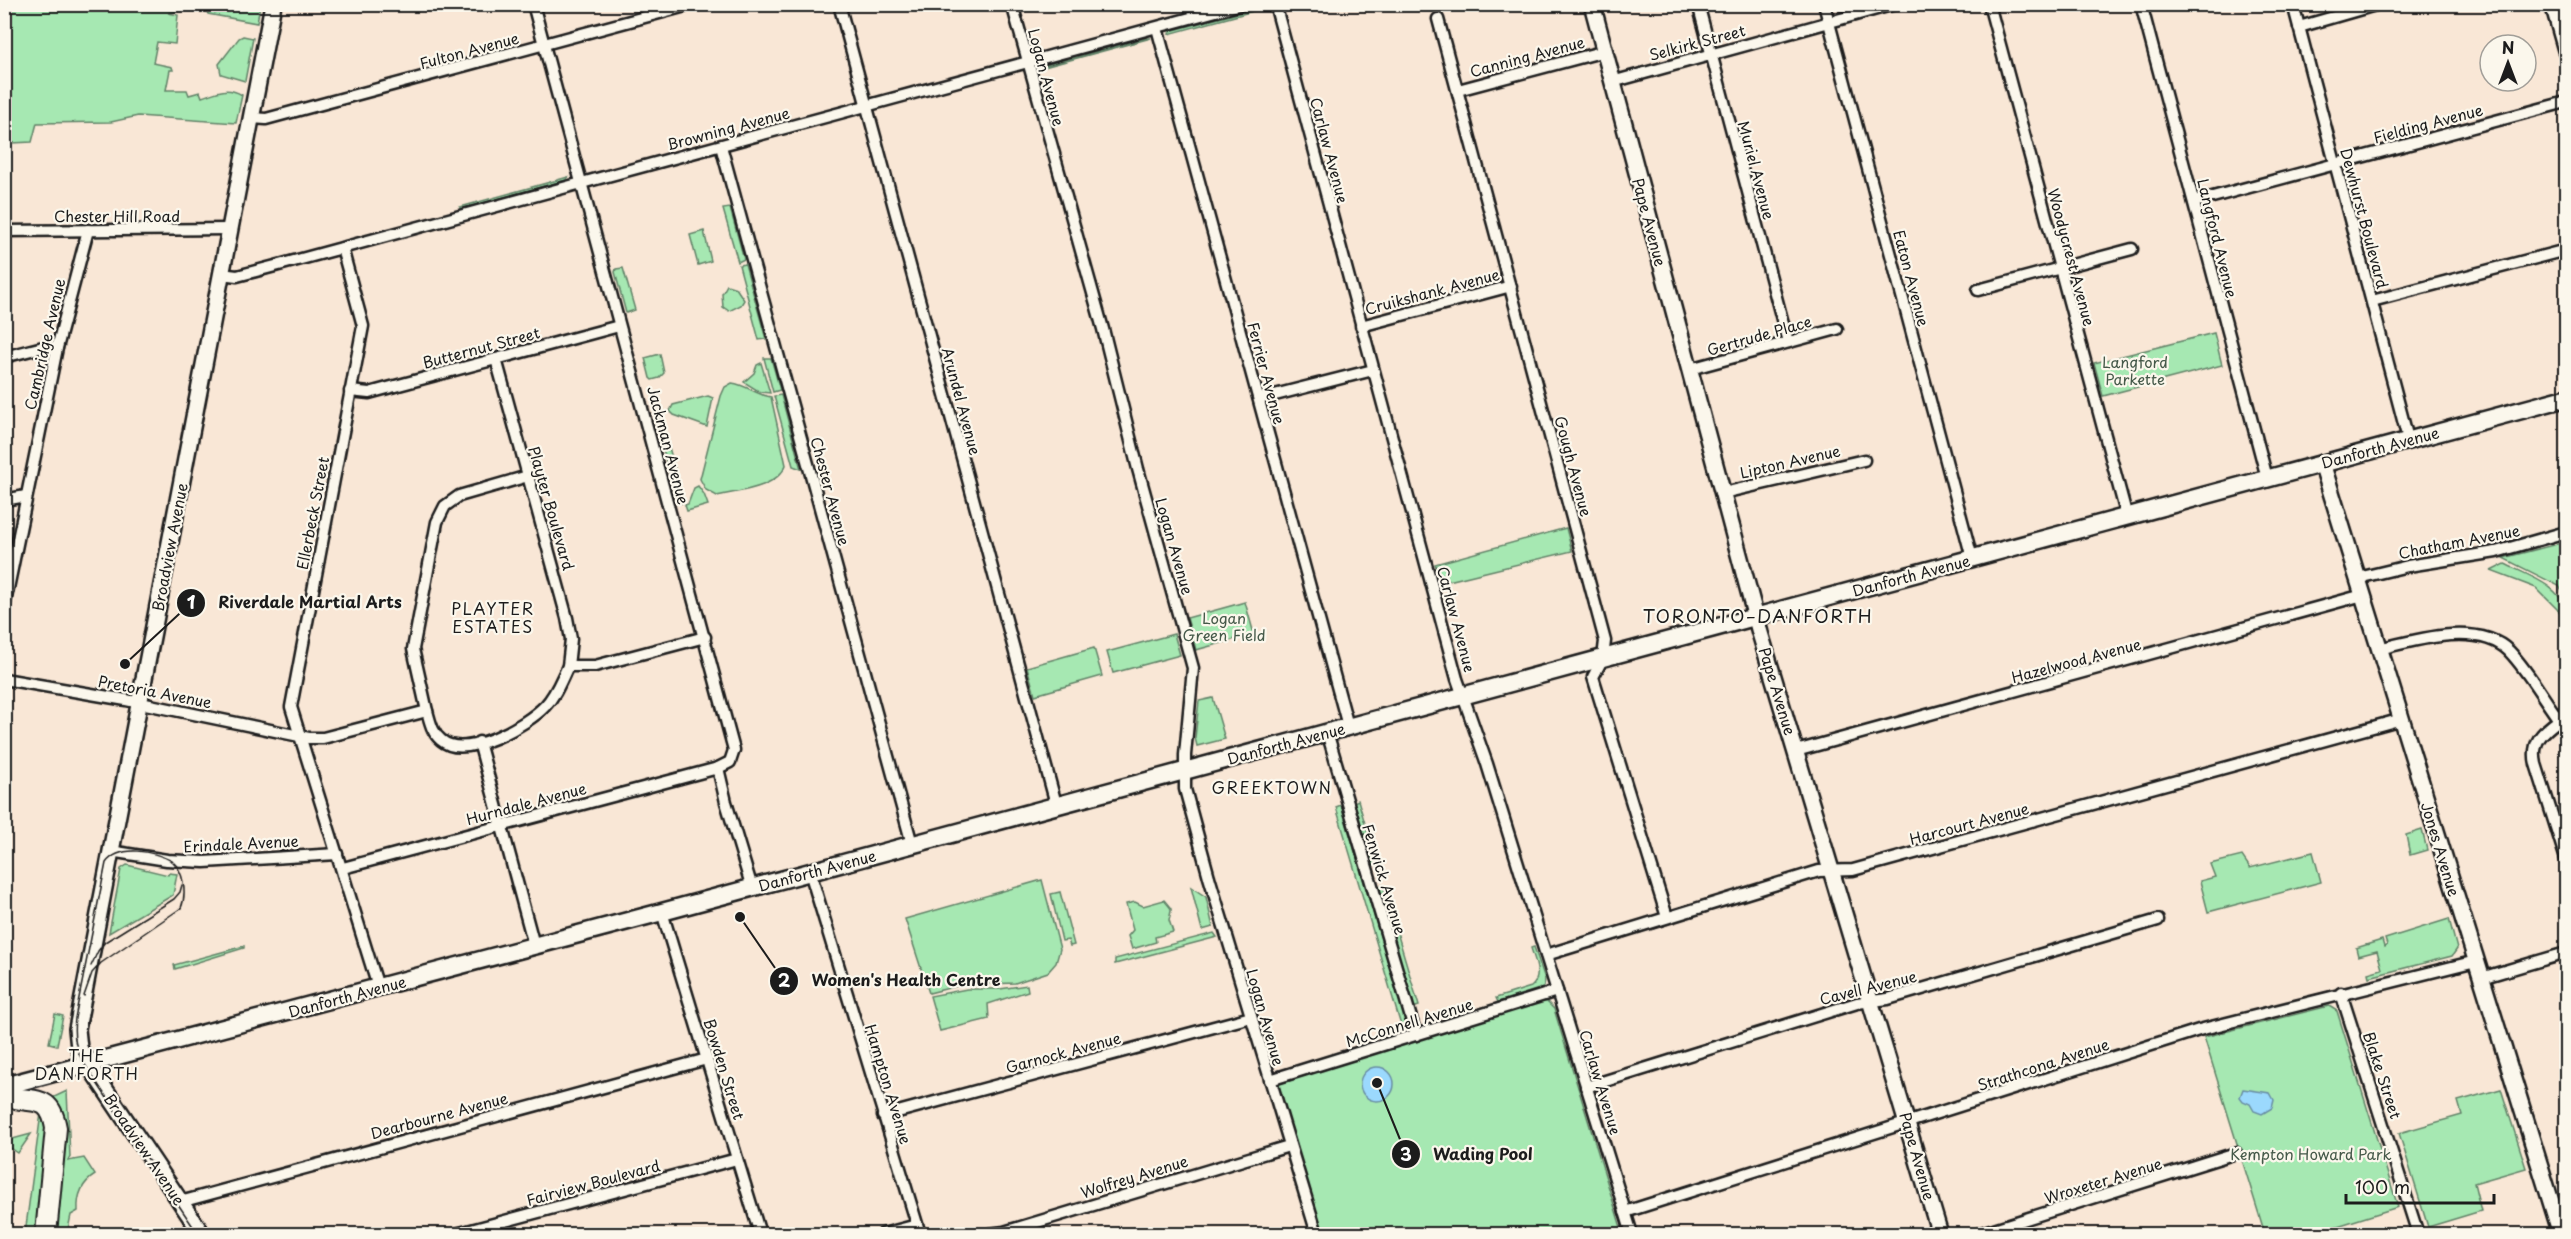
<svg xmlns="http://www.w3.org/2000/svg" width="2571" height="1239" font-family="'Playpen Sans',sans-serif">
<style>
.green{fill:#a6e8b2;stroke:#618267;stroke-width:1.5}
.water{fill:#9bd9fd;stroke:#688da3;stroke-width:1.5}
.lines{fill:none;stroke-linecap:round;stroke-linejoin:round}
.street-casing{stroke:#1c1c1c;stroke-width:15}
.secondary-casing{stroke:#1c1c1c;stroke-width:20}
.primary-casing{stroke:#1c1c1c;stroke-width:21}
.highway-casing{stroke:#1c1c1c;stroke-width:24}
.street{stroke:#fbf7ec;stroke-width:10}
.secondary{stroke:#fbf7ec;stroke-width:15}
.primary{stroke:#fbf7ec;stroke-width:16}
.highway{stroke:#fbf7ec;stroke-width:20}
.tram{stroke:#1c1c1c;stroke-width:1.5}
.labels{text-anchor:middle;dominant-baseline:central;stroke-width:4.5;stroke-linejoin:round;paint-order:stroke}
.street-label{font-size:15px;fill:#1c1c1c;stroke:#fbf7ec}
.park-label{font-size:15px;fill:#455949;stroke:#fbf7ec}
.neighbourhood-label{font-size:16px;letter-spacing:1.5px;fill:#1c1c1c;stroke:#fbf7ec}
.quarter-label{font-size:18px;letter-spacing:1.5px;fill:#1c1c1c;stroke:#fbf7ec}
.leader{fill:none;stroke:#1c1c1c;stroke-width:2}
.callout-dot{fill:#1c1c1c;stroke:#fbf7ec;stroke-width:2}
.mark-label{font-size:18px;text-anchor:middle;font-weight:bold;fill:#fff}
.callout-label{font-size:16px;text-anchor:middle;font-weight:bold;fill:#1c1c1c;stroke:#fbf7ec;stroke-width:4.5;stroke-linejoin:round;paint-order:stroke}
</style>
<rect width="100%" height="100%" fill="#f9e7d6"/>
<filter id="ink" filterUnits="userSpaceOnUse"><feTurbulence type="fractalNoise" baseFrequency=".0167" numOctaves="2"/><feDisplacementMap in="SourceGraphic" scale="12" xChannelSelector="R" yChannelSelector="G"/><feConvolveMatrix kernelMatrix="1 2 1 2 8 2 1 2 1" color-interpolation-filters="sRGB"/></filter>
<g filter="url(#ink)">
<g class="green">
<path d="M5 5H177L175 12 168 13 178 15 175 44 157 42 153 63 172 67 173 70H170L166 90H187L189 95 200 92 202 97C217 92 227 86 242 95L236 123 138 116 111 122 37 123 32 142 12 143 5 147Z"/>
<path d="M205 5 215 7 216 5H260L257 23 208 14Z"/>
<path d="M1265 6 1264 8 1169 34 1170 31Z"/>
<path d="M243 36 253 38 245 81 221 74 219 64 239 38Z"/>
<path d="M1146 38H1151L1041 68 1040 67Z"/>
<path d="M568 177 566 180 460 209V207Z"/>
<path d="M730 208 744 259 738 262 723 209Z"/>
<path d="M704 231 711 261 698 265 690 235Z"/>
<path d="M745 264 766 339 759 340 739 265Z"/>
<path d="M623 268 635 310 626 313 615 272 616 269Z"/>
<path d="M727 285 736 288 744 300 741 305 729 311 723 307 722 294Z"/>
<path d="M2214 333 2222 365 2103 396 2094 363Z"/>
<path d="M660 354 664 373 659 378 652 380 650 378 645 358Z"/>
<path d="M764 358H771L780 390 773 392Z"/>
<path d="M761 363 770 393 760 392 744 382 754 373 757 365Z"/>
<path d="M732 383C747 385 756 395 771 397L786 465C777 488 739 491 717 496L706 490 700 479 721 396 725 387Z"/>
<path d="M781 395 801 469 793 466 774 396Z"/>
<path d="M708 396 713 398 707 427 674 415 670 411 673 405Z"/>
<path d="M661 418 684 502 678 504 655 420Z"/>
<path d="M698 486 704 494 708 505 687 511 685 505 688 504 694 488Z"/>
<path d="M1566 528 1572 551 1440 583 1435 564Z"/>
<path d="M2561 543 2566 548V599L2559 586 2503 558Z"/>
<path d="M2505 564C2529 576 2567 587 2566 618L2536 588 2491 571Z"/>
<path d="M1245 602 1254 634 1196 650 1187 618Z"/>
<path d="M1174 634 1180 655 1113 673 1107 652Z"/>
<path d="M1094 648 1102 676 1035 695 1027 667Z"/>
<path d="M1213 698 1225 739 1197 746 1195 738 1199 701Z"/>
<path d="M1358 800 1377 864 1371 866 1352 803Z"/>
<path d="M1341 805 1405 1019 1407 1028 1402 1029 1336 807Z"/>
<path d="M2422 830 2427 850 2410 855 2406 835Z"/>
<path d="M2313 852 2321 882 2208 912 2200 881 2215 877 2210 864 2242 856 2250 868Z"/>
<path d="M127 865 168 875 169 873 177 874 173 895 109 933 121 869Z"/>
<path d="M1042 880 1060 949 1056 963 1048 972 1015 983 961 985 929 993 905 919Z"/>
<path d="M1383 885 1419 1006 1413 1008 1377 887Z"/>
<path d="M1191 887 1206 897 1213 927 1202 930Z"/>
<path d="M1060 892 1074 945 1070 946 1068 940 1062 941 1051 894Z"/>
<path d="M1164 900C1173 911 1172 906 1169 920L1173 932 1155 937 1156 942 1132 949 1128 936 1133 930 1126 904 1135 902 1143 906Z"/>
<path d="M2449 919 2457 949 2452 956 2369 977 2368 973 2382 969 2377 951 2358 956 2356 948 2382 940 2384 947 2387 945 2385 939Z"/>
<path d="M1214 933 1217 937 1115 964V959Z"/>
<path d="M244 946V948L175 969 174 965Z"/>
<path d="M1534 947 1545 979 1544 986 1539 989 1498 1002 1496 998 1531 987C1543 977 1535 961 1531 948Z"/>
<path d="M1027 985 1028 991 988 1004 989 1019 940 1031 930 996 967 989H1000Z"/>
<path d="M1538 1001 1547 1002 1554 1009 1623 1234H1324L1277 1090 1278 1084Z"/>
<path d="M2329 1006 2337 1011 2398 1207 2312 1234H2265L2204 1037Z"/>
<path d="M55 1014 63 1016 57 1045 49 1043Z"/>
<path d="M2501 1089 2526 1168 2474 1183 2481 1211 2428 1227 2399 1133 2462 1115 2458 1101Z"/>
<path d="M67 1091 70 1157 68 1161 84 1158 95 1175C82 1183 77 1196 78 1211L71 1215 67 1234H56L57 1106 52 1098Z"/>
<path d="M41 1113 47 1128 36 1234H25Z"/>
<path d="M31 1134 18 1153 5 1144V1141Z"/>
</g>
<g class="water">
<circle cx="1377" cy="1084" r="17"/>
<path d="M2243 1089 2270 1093 2274 1100 2272 1108 2262 1114 2254 1111 2250 1104 2243 1101 2240 1097Z"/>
</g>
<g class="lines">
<g class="street-casing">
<g id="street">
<path d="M839 4 1056 804"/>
<path d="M1012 4 1103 329 1138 469 1193 668 1185 755V789L1209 877 1317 1234"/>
<path d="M1275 4 1457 679 1487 764 1632 1234"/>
<path d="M1698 4 1788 342"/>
<path d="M1824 4 1972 558"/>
<path d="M1989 4 2127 517"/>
<path d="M2141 4 2267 478"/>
<path d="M2293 4 2408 439"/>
<path d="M1438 19 1605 641 1603 658 1593 677 1667 917"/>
<path d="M2299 27 2379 4"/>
<path d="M1157 28 1348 726"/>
<path d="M1612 82 1895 4"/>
<path d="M1458 90 1605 51"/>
<path d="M252 118 266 119 693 4"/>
<path d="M721 146 912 844"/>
<path d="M2194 202 2566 102"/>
<path d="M4 231 230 229"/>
<path d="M342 248 363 326 291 707 378 987"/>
<path d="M221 274 237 276 279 265 1242 4"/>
<path d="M1978 290 2132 249"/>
<path d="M2372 301 2566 250"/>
<path d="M1361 326 1511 286"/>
<path d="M4 357 47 346 57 348"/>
<path d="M496 359 567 618 571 639 568 666"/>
<path d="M1690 369 1837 329"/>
<path d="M350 391 369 393 619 326"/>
<path d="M1259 399 1373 370"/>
<path d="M1723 493 1864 460"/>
<path d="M4 500 26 496"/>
<path d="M2358 578 2408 566 2496 552 2566 532"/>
<path d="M4 608 57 348 88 230"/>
<path d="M2379 649C2415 640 2479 621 2509 651 2531 674 2546 704 2566 729"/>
<path d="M4 679 126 700 309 738H323L427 711C430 721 432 733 441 740 465 761 527 725 545 706 556 695 561 680 568 666H595L705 637"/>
<path d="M427 711 413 649 437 522 445 506 459 496 528 476"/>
<path d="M2559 720C2542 732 2531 742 2536 764L2566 859"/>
<path d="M1327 732 1416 1035"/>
<path d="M479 742 534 945"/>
<path d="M1796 751 2363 595"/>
<path d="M718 768 726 802 752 888"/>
<path d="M110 851 167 860 204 862 337 854"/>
<path d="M343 868 718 768 730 762 734 750 533 4"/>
<path d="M810 872 920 1234"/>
<path d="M662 912 760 1234"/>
<path d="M1546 955 1819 871 1853 870 2402 719"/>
<path d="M2481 978 2566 953"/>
<path d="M2341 993 2418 1234"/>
<path d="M1270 1080 1557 991"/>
<path d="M1586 1087 1857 1003 1888 999 2158 920"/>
<path d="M883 1116 1251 1017"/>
<path d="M180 1202 707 1059"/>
<path d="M1625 1212 2199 1030 2476 961"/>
<path d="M456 1234 737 1159"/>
<path d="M883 1234 917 1225"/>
<path d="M989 1234 1004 1232 1289 1146"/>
<path d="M1978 1234 2236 1153"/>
</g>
</g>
<g class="secondary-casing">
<g id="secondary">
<path d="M1592 4 1760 633 1940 1234"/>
<path d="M2553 4 2566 50"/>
<path d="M2322 463 2561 1234"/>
<path d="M202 1234 88 1064 79 1048 77 1029 273 4"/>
</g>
</g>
<g class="primary-casing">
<path id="primary" d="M4 1086 662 912 2566 398"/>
</g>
<g class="highway-casing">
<path id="highway" d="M4 1093C28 1108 49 1088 56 1128L46 1234"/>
</g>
<use href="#street" class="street"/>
<use href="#secondary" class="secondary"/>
<use href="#primary" class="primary"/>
<use href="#highway" class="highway"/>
<g class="tram">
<path d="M91 966 98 951 105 942 174 899 180 892 182 885"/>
<path d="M84 996 92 973 101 963 181 908C187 894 184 871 172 861 153 851 120 844 106 863L75 1018C73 1037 75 1049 85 1065L198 1234"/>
</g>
</g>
</g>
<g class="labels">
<g class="street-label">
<text transform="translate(1697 42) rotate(-15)">Selkirk Street</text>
<text transform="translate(469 50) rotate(-15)">Fulton Avenue</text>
<text transform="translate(1527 56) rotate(-15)">Canning Avenue</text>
<text transform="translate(1047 77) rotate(75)">Logan Avenue</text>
<text transform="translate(2428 123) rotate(-15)">Fielding Avenue</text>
<text transform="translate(728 128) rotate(-15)">Browning Avenue</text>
<text transform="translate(1330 150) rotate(75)">Carlaw Avenue</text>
<text transform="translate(1757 170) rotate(75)">Muriel Avenue</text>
<text x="117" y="215">Chester Hill Road</text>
<text transform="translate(2365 218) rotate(75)">Dewhurst Boulevard</text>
<text transform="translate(1650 222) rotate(75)">Pape Avenue</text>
<text transform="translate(2218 238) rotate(76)">Langford Avenue</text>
<text transform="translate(2072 257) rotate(75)">Woodycrest Avenue</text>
<text transform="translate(1912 278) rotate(75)">Eaton Avenue</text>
<text transform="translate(1432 291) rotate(-15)">Cruikshank Avenue</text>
<text transform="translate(1759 335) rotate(-16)">Gertrude Place</text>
<text transform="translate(44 344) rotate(-77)">Cambridge Avenue</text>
<text transform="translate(481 347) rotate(-15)">Butternut Street</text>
<text transform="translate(1267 373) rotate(75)">Ferrier Avenue</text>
<text transform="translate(962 401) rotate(75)">Arundel Avenue</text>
<text transform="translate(669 445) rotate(75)">Jackman Avenue</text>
<text transform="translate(2380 447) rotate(-15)">Danforth Avenue</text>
<text transform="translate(1790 461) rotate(-13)">Lipton Avenue</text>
<text transform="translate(1574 466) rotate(75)">Gough Avenue</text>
<text transform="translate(831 491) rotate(75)">Chester Avenue</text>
<text transform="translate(552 508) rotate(74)">Playter Boulevard</text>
<text transform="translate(312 513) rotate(-79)">Ellerbeck Street</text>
<text transform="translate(2459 541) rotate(-11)">Chatham Avenue</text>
<text transform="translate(1175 546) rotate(74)">Logan Avenue</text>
<text transform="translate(169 547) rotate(-79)">Broadview Avenue</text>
<text transform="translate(1911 575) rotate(-15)">Danforth Avenue</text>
<text transform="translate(1457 619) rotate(75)">Carlaw Avenue</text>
<text transform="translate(2076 660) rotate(-15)">Hazelwood Avenue</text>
<text transform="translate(155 691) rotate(11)">Pretoria Avenue</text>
<text transform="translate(1778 691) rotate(73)">Pape Avenue</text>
<text transform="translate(1286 743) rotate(-15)">Danforth Avenue</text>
<text transform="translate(526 803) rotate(-15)">Hurndale Avenue</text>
<text transform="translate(1969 823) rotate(-15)">Harcourt Avenue</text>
<text transform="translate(241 843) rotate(-3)">Erindale Avenue</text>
<text transform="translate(2441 849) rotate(73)">Jones Avenue</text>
<text transform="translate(817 870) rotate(-15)">Danforth Avenue</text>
<text transform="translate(1385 879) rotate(73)">Fenwick Avenue</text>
<text transform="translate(1868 987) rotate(-14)">Cavell Avenue</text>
<text transform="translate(347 996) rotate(-15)">Danforth Avenue</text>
<text transform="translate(1266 1017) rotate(74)">Logan Avenue</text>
<text transform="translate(1409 1022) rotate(-17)">McConnell Avenue</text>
<text transform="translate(1063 1052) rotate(-15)">Garnock Avenue</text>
<text transform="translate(2043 1064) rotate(-18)">Strathcona Avenue</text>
<text transform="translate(725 1069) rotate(73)">Bowden Street</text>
<text transform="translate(2383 1075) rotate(72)">Blake Street</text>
<text transform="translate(1601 1082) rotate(73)">Carlaw Avenue</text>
<text transform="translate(889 1084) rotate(73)">Hampton Avenue</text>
<text transform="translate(439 1115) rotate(-15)">Dearbourne Avenue</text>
<text transform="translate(145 1149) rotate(56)">Broadview Avenue</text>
<text transform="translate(1918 1156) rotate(74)">Pape Avenue</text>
<text transform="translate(1134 1176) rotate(-17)">Wolfrey Avenue</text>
<text transform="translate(2103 1180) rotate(-17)">Wroxeter Avenue</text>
<text transform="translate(593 1182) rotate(-15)">Fairview Boulevard</text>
</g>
<g class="park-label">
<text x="2135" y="361">Langford<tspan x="2135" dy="17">Parkette</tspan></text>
<text x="1224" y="617">Logan<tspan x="1224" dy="17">Green Field</tspan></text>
<text x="2311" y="1153">Kempton Howard Park</text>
</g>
<g class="neighbourhood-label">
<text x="493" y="608">PLAYTER<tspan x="493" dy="18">ESTATES</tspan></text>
<text x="1272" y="787">GREEKTOWN</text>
<text x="87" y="1055">THE<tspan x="87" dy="18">DANFORTH</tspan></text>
</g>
<g class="quarter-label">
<text x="1758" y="615">TORONTO–DANFORTH</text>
</g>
</g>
<path class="leader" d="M125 664L191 603M740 917L784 981M1377 1083L1406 1154"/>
<g class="callout-dot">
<circle cx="125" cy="664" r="6"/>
<circle cx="740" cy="917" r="6"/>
<circle cx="1377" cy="1083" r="6"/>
<circle cx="191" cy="603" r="15"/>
<circle cx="784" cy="981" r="15"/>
<circle cx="1406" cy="1154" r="15"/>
</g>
<g class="mark-label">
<text x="191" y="609">1</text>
<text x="784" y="987">2</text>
<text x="1406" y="1161">3</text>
</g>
<g class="callout-label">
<text x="310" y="608">Riverdale Martial Arts</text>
<text x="906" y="986">Women's Health Centre</text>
<text x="1483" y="1160">Wading Pool</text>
</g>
<rect width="2571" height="1239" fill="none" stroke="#fbf7ec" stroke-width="24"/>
<rect x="12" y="12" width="2547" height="1215" fill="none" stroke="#1c1c1c" stroke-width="2" filter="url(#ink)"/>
<g transform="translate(2508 63)"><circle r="28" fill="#fbf7ec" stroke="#a29f99" stroke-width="1.5"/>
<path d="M0-4.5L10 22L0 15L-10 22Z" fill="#1c1c1c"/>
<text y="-9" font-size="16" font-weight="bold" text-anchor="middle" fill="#1c1c1c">N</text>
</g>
<path d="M2346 1194v9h148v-9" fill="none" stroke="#1c1c1c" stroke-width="3"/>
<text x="2355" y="1194" font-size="18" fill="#1c1c1c" stroke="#fbf7ec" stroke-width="4.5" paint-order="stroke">100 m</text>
</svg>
